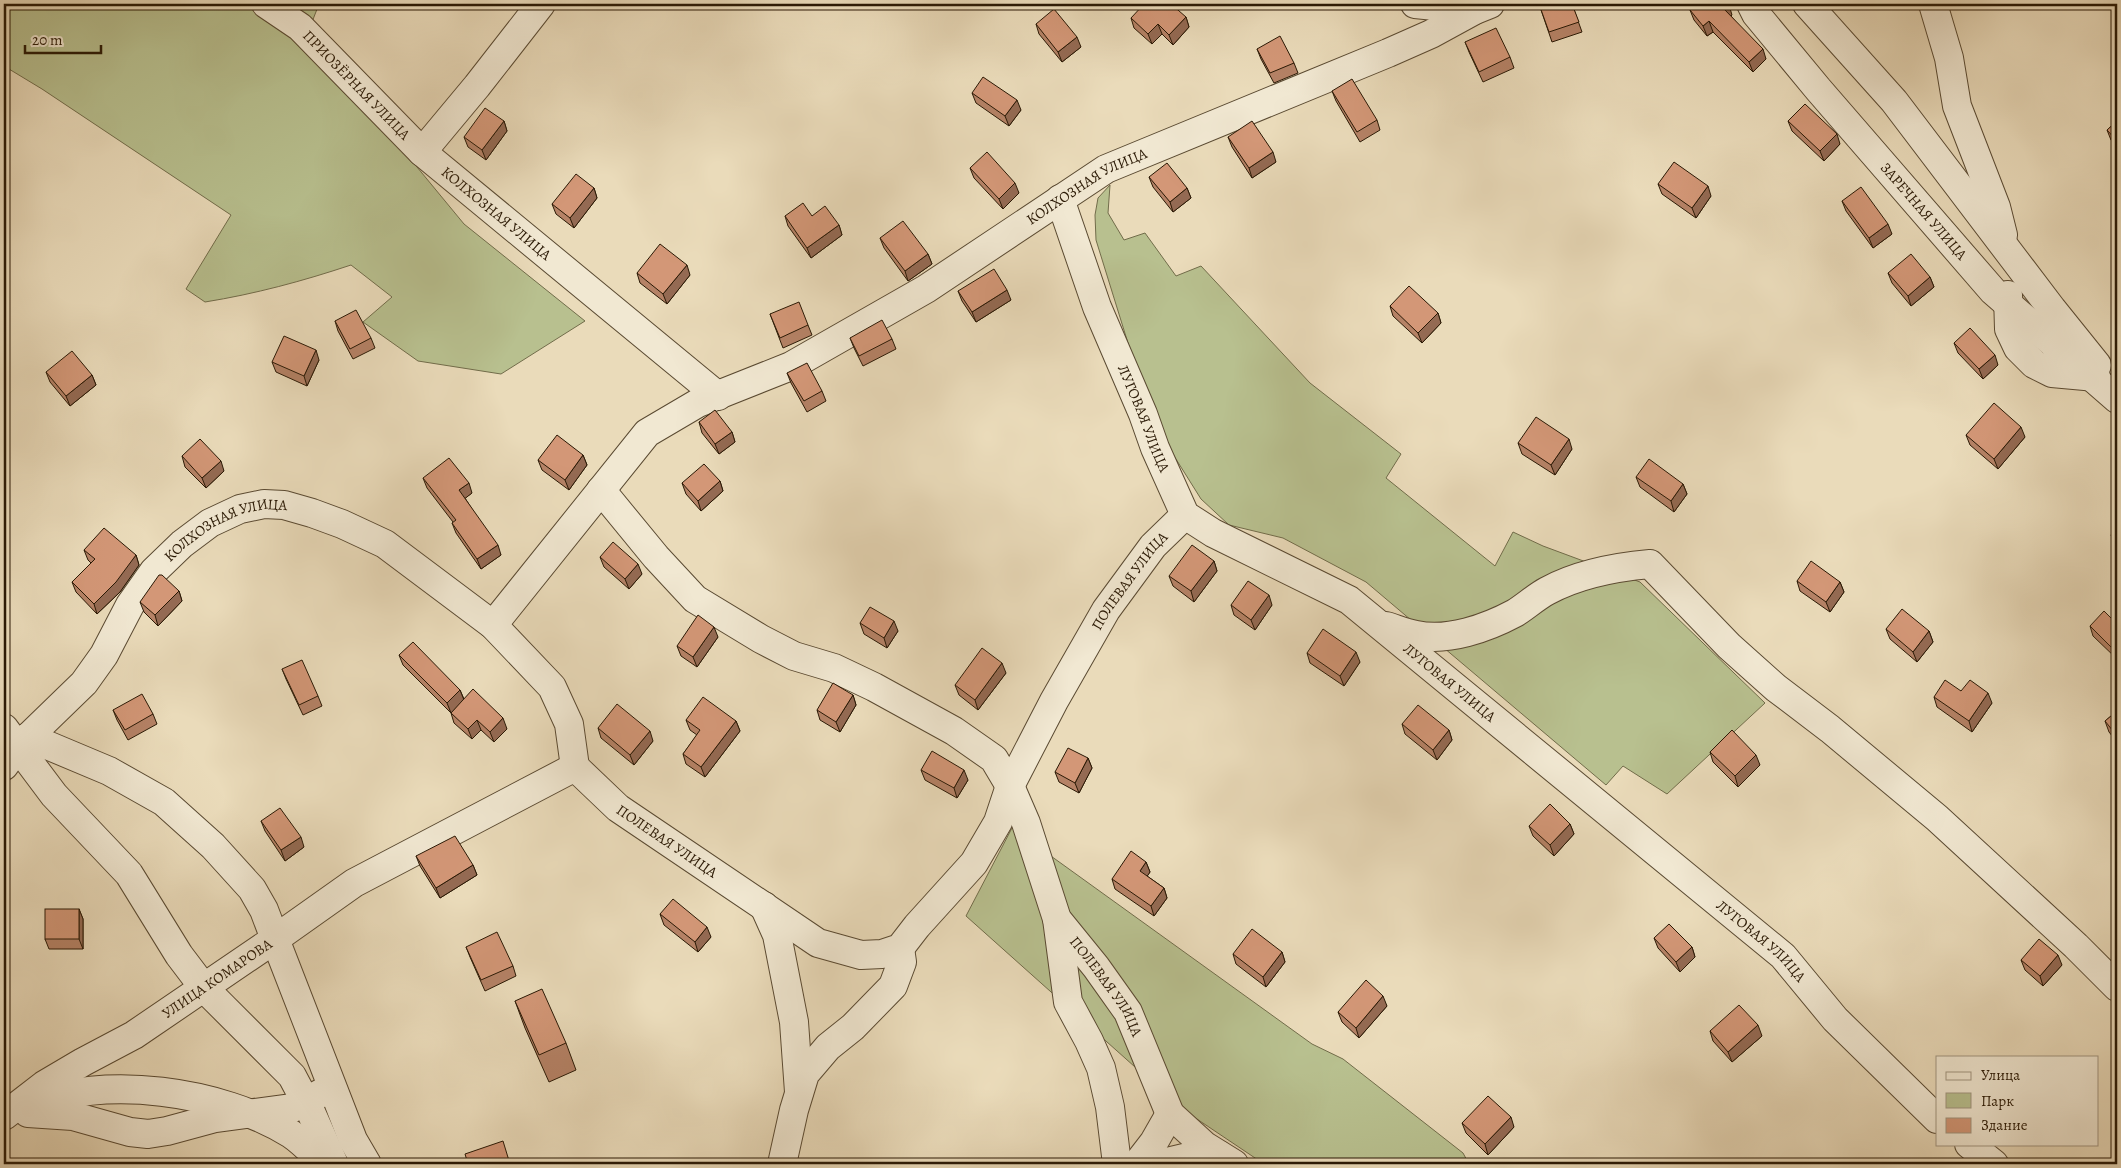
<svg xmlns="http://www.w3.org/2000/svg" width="2121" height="1168" font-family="Alegreya,serif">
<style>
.green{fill:#b8c08f;stroke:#716c4a}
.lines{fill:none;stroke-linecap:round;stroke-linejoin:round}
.minor-casing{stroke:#5a4a32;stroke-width:30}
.minor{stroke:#f1e8d2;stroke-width:28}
.wall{fill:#b58266;stroke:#2a1905}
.shaded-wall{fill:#946a53;stroke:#2a1905}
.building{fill:#d39777;stroke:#2a1905}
.labels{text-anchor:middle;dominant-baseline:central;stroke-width:4;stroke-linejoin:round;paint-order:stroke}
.street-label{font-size:15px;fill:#2a1905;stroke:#f1e8d2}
</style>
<rect width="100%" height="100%" fill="#eadbba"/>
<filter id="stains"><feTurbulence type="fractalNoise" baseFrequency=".004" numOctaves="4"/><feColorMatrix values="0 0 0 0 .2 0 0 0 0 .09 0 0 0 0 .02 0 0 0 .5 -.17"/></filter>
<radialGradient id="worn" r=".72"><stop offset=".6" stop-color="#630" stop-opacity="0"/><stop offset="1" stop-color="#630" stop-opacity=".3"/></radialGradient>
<g class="green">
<path d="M4 4H245L268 16 310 49 398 144 464 224 585 321 501 374 418 361 363 322 392 297 351 265C303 281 255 294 205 302L186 289 231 215 42 89 4 66Z"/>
<path d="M286 4H319L312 22Z"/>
<path d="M1110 185 1108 213 1124 240 1145 233 1176 276 1201 266 1310 383 1401 454 1386 478 1495 566 1513 532 1543 546 1640 582 1765 703 1667 794 1623 766 1606 785 1366 582 1283 538 1229 525 1201 499 1164 440 1132 356 1096 240 1095 215 1098 198Z"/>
<path d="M1012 828 1312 1044 1343 1059 1463 1153 1469 1164H1264L1182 1109 966 916Z"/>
</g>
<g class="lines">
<g class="minor-casing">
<g id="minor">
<path id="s1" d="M266 4 300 27 422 152 718 396"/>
<path d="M1415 4 1475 10"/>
<path id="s2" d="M1751 4 1756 14 1818 89 1993 291 2117 399"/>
<path d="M1807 4 1894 101 2052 309 2097 365"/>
<path d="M1933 4 1949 58 1957 106 1996 207 2003 235"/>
<path d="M422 152 477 86 541 4"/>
<path id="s3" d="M1060 199 1097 307 1143 414 1155 448 1185 515 1213 533 1349 600 1783 956 1835 1019 1937 1119"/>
<path d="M2008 295 2009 329 2018 348 2034 364 2052 373 2096 377"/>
<path id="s4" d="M601 490 656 557 695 599 761 639 794 656 834 668 874 687 954 731 994 759 1010 786 1026 823 1057 919 1096 967 1128 1012 1170 1114 1205 1146 1234 1164"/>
<path id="s5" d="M493 625 647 433 698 403 791 366 926 289 1106 169 1388 53 1431 34 1475 10 1490 4"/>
<path d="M1386 626C1396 629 1406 633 1416 635 1448 642 1487 628 1515 613 1526 606 1536 597 1547 591 1578 574 1616 567 1650 564L1729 646 1776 688 1830 729 1937 818 2076 946 2117 987"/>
<path id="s6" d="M4 728 18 747 84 683 104 655 130 605 154 571 182 544 210 523 240 509 264 504 284 505 312 513 342 524 385 544 493 625 552 687 569 724 575 767"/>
<path id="s7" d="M28 737 109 771 164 802 213 846 252 889 264 910 275 939 354 883 575 767 618 808 818 943 861 955 882 954 900 948 917 926 974 863 998 822 1010 786 1054 701 1106 610 1153 546 1185 515"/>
<path d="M4 766 18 747 54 795 129 874 179 955 204 988 292 1076 310 1110 334 1164"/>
<path d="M764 906 777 935 794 1022 799 1092"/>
<path d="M1057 919 1068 1002 1089 1041 1101 1068 1110 1107 1117 1164"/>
<path d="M27 1105C105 1075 220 1090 291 1134 303 1142 314 1154 325 1164"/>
<path d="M28 1113 73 1116 130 1132 148 1134 167 1131 215 1118 293 1108 321 1093"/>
<path id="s8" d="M4 1116 44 1085 83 1062 134 1035 275 939 353 1140 367 1164"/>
<path d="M1969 1144 1994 1164"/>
<path d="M782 1164 794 1110 805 1074 828 1047 853 1027 893 986 902 962 900 948"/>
<path d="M1137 1164 1154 1142 1170 1114"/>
<path d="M1158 1164 1196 1155H1219"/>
</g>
</g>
<use href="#minor" class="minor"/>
</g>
<g class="wall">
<path d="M1539 4H1572L1582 32 1552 42Z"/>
<path d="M1690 10 1732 15 1731 16 1766 59 1753 72 1713 32 1707 36 1694 20Z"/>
<path d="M1186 17 1189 27 1173 45 1162 34 1152 44 1134 28 1131 18Z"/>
<path d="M1036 24 1081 47 1062 62 1039 34Z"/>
<path d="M1465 42 1510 57 1514 68 1483 82 1469 52Z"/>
<path d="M1257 49 1294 63 1298 73 1274 83 1261 59Z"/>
<path d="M1332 91 1377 120 1380 130 1360 142 1336 101Z"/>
<path d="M972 93 1021 110 1009 126 976 103Z"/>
<path d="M504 121 507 131 486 160 468 147 464 137Z"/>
<path d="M1788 121 1840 144 1824 161 1792 131Z"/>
<path d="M2117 121V147L2111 140 2107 130Z"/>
<path d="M1228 137 1276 162 1252 178 1232 147Z"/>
<path d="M970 168 1019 193 1003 209 974 178Z"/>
<path d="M1149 177 1187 188 1191 198 1173 212 1153 187Z"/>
<path d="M1658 184 1711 196 1696 218 1662 194Z"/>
<path d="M594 188 597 198 574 228 556 214 552 204Z"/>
<path d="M1842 201 1892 234 1873 248 1846 211Z"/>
<path d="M785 216H812L839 225 842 235 811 258 788 226Z"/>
<path d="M880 238 928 254 932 264 908 281 884 248Z"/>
<path d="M637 273 690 275 667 304 640 283Z"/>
<path d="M1888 273 1930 277 1934 287 1911 306 1892 283Z"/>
<path d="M958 291 1011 300 976 322 962 301Z"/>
<path d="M1390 306 1438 313 1441 323 1422 343 1393 316Z"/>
<path d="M770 314 808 325 812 335 783 348Z"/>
<path d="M335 321 371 338 375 348 353 359 338 331Z"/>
<path d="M850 338 892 339 896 349 863 366 854 348Z"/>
<path d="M1954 343 1998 365 1983 379 1958 353Z"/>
<path d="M319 360 307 386 276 372 272 362Z"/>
<path d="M46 372 92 375 96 385 70 406 50 382Z"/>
<path d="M787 373 822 391 826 401 807 412 791 383Z"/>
<path d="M699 422 732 432 735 442 719 454 702 433Z"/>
<path d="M1966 435 2025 437 1998 469 1970 445Z"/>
<path d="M1518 443 1572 449 1555 475 1522 454Z"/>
<path d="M583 455 587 465 569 490 542 470 538 460Z"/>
<path d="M182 456 224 471 206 488 185 467Z"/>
<path d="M1636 477 1683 484 1687 494 1674 512 1640 487Z"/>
<path d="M423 478 472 493 465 498 501 555 481 569 456 533 452 523 453 522 427 488Z"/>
<path d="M720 481 723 491 701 511 686 494 682 483Z"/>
<path d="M2117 528V547L2115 545 2111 535Z"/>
<path d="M84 550 136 555 139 565 120 592 97 614 76 592 72 582 91 563 88 560Z"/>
<path d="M600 557 642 574 629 589 604 567Z"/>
<path d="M1214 561 1217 571 1194 602 1173 586 1169 576Z"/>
<path d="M1797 581 1840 582 1844 592 1830 612 1800 591Z"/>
<path d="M179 591 182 601 158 626 144 612 140 602Z"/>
<path d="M1231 605H1272L1255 630 1234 615Z"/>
<path d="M860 623 898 631 887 648 864 634Z"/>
<path d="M2117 624V659L2093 636 2090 626Z"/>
<path d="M1886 629 1929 631 1933 642 1917 662 1890 639Z"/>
<path d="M718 637 697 667 681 656 677 646Z"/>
<path d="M1307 653 1360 662 1344 686 1310 663Z"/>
<path d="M399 655 460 690 464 699 507 729 494 742 481 730 472 739 454 723 451 713 403 665Z"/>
<path d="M282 669 318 696 322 706 303 715 286 679Z"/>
<path d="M1006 673 978 710 959 695 955 685Z"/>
<path d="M1961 691 1992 703 1972 732 1937 707 1934 697Z"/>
<path d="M853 695 856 705 840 732 820 720 817 710Z"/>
<path d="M113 710 153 714 157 724 128 740 117 720Z"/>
<path d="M2117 711V742L2109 732 2105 721Z"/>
<path d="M686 720 736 721 740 731 705 777 686 764 683 754 697 735 690 730Z"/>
<path d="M1402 724 1449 730 1452 740 1437 760 1405 734Z"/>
<path d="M598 728 653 741 634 765 601 738Z"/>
<path d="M1710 752 1760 765 1738 787 1713 762Z"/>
<path d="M1088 758 1092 768 1079 793 1059 782 1055 772Z"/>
<path d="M921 770 968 780 957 798 925 780Z"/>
<path d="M261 821 304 847 285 861 265 831Z"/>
<path d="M1570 824 1574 834 1554 856 1533 836 1529 826Z"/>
<path d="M416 856 473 865 477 875 440 898 420 866Z"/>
<path d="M1146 862 1150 872 1147 876 1164 888 1167 898 1154 916 1115 889 1112 879Z"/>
<path d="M79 909 83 919V949H49L45 939Z"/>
<path d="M660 914 711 937 698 952 664 925Z"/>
<path d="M1654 938 1692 947 1695 957 1680 972 1658 948Z"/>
<path d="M466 947 513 966 516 976 485 991 470 957Z"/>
<path d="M1282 952 1285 962 1266 987 1236 964 1233 954Z"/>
<path d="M2021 960 2062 965 2043 986 2025 970Z"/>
<path d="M515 1001 566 1043 576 1070 549 1082 525 1028Z"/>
<path d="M1387 1006 1359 1038 1342 1022 1338 1012Z"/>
<path d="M1710 1031 1762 1036 1732 1062 1713 1041Z"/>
<path d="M1462 1123 1514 1127 1488 1155 1466 1133Z"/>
</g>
<g class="shaded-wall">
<path d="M1729 5 1732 15 1728 19 1724 9Z"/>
<path d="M1186 17 1189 27 1173 45 1169 35Z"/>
<path d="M1709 21 1713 32 1707 36 1703 26Z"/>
<path d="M1158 24 1162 34 1152 44 1148 34Z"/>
<path d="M1077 37 1081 47 1062 62 1058 52Z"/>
<path d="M1763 49 1766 59 1753 72 1749 62Z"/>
<path d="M1017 100 1021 110 1009 126 1005 116Z"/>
<path d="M504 121 507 131 486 160 482 150Z"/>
<path d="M1837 134 1840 144 1824 161 1820 151Z"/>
<path d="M1273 152 1276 162 1252 178 1249 168Z"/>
<path d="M1015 183 1019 193 1003 209 999 199Z"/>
<path d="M1708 186 1711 196 1696 218 1692 208Z"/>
<path d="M594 188 597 198 574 228 570 218Z"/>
<path d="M1187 188 1191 198 1173 212 1170 202Z"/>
<path d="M1888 224 1892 234 1873 248 1869 238Z"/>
<path d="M839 225 842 235 811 258 807 248Z"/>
<path d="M928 254 932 264 908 281 905 271Z"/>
<path d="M687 265 690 275 667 304 663 294Z"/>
<path d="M1930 277 1934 287 1911 306 1908 296Z"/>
<path d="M1007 290 1011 300 976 322 972 312Z"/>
<path d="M1438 313 1441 323 1422 343 1418 333Z"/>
<path d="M316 350 319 360 307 386 304 376Z"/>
<path d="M1995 355 1998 365 1983 379 1979 369Z"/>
<path d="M92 375 96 385 70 406 66 396Z"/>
<path d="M2021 427 2025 437 1998 469 1994 459Z"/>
<path d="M732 432 735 442 719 454 715 444Z"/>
<path d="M1569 439 1572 449 1555 475 1551 465Z"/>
<path d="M583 455 587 465 569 490 565 480Z"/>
<path d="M221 461 224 471 206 488 202 478Z"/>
<path d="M720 481 723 491 701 511 698 501Z"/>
<path d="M469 483 472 493 463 500 459 490Z"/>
<path d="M1683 484 1687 494 1674 512 1671 501Z"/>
<path d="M498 545 501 555 481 569 477 559Z"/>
<path d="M136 555 139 565 120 592 97 614 94 604Z"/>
<path d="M1214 561 1217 571 1194 602 1191 591Z"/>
<path d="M638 564 642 574 629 589 625 579Z"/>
<path d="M1840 582 1844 592 1830 612 1826 602Z"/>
<path d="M179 591 182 601 158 626 155 615Z"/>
<path d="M1269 595 1272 605 1255 630 1251 620Z"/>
<path d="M894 621 898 631 887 648 884 638Z"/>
<path d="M714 627 718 637 697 667 693 657Z"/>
<path d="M1929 631 1933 642 1917 662 1913 652Z"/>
<path d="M1356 652 1360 662 1344 686 1340 676Z"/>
<path d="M1002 663 1006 673 978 710 975 700Z"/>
<path d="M460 690 464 700 451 713 447 703Z"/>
<path d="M1988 693 1992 703 1972 732 1969 721Z"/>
<path d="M853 695 856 705 840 732 836 722Z"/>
<path d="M503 718 507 729 494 742 490 732Z"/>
<path d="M477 720 481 730 472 739 468 729Z"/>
<path d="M736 721 740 731 705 777 701 767Z"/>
<path d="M1449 730 1452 740 1437 760 1433 750Z"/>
<path d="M650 731 653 741 634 765 630 755Z"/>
<path d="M1756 755 1760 765 1738 787 1735 776Z"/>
<path d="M1088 758 1092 768 1079 793 1075 783Z"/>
<path d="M964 770 968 780 957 798 954 788Z"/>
<path d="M1570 824 1574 834 1554 856 1550 845Z"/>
<path d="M301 837 304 847 285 861 281 850Z"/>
<path d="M1146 862 1150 872 1144 881 1140 871Z"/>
<path d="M473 865 477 875 440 898 436 888Z"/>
<path d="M1164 888 1167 898 1154 916 1151 906Z"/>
<path d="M79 909 83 919V949L79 939Z"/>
<path d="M707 927 711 937 698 952 695 942Z"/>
<path d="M1692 947 1695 957 1680 972 1676 962Z"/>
<path d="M1282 952 1285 962 1266 987 1263 977Z"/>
<path d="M2058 955 2062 965 2043 986 2040 976Z"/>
<path d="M1383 996 1387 1006 1359 1038 1356 1028Z"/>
<path d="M1758 1025 1762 1036 1732 1062 1728 1052Z"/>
<path d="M1511 1117 1514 1127 1488 1155 1485 1144Z"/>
</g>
<g class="building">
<path d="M1144 4H1171L1186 17 1169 35 1158 24 1148 34 1131 18Z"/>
<path d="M1539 4H1572L1579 22 1549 32Z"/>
<path d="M1698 4H1727L1729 5 1724 9 1763 49 1749 62 1709 21 1703 26 1690 10Z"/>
<path d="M1054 9 1077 37 1058 52 1036 24Z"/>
<path d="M1496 28 1510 57 1479 72 1465 42Z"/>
<path d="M1280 36 1294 63 1270 73 1257 49Z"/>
<path d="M983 77 1017 100 1005 116 972 93Z"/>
<path d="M1352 79 1377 120 1357 132 1332 91Z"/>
<path d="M1805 104 1837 134 1820 151 1788 121Z"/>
<path d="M485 108 504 121 482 150 464 137Z"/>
<path d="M1252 121 1273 152 1249 168 1228 137Z"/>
<path d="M2117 121V141L2107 130Z"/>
<path d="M987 152 1015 183 999 199 970 168Z"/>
<path d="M1674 162 1708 186 1692 208 1658 184Z"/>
<path d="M1167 163 1187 188 1170 202 1149 177Z"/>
<path d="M576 174 594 188 570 218 552 204Z"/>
<path d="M1861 187 1888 224 1869 238 1842 201Z"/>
<path d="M803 203 812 216 825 206 839 225 807 248 785 216Z"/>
<path d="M903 221 928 254 905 271 880 238Z"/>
<path d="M660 244 687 265 663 294 637 273Z"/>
<path d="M1911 254 1930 277 1908 296 1888 273Z"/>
<path d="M994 269 1007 290 972 312 958 291Z"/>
<path d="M1409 286 1438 313 1418 333 1390 306Z"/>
<path d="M799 302 808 325 780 338 770 314Z"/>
<path d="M356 310 371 338 350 349 335 321Z"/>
<path d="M882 320 892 339 859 356 850 338Z"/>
<path d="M1970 328 1995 355 1979 369 1954 343Z"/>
<path d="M284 336 316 350 304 376 272 362Z"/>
<path d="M72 351 92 375 66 396 46 372Z"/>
<path d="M807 363 822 391 804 401 787 373Z"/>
<path d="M1994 403 2021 427 1994 459 1966 435Z"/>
<path d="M715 410 732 432 715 444 699 422Z"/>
<path d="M1536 417 1569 439 1551 465 1518 443Z"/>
<path d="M557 435 583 455 565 480 538 460Z"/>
<path d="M200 439 221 461 202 478 182 456Z"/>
<path d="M449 458 469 483 459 490 498 545 477 559 452 523 456 520 423 478Z"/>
<path d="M1649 459 1683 484 1671 501 1636 477Z"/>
<path d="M704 464 720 481 698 501 682 483Z"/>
<path d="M104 528 136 555 116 582 94 604 72 582 95 559 84 550Z"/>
<path d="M2117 528V540L2111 535Z"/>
<path d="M613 542 638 564 625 579 600 557Z"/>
<path d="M1192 545 1214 561 1191 591 1169 576Z"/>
<path d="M1811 561 1840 582 1826 602 1797 581Z"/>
<path d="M159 575H162L179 591 155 615 140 602Z"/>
<path d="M1248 581 1269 595 1251 620 1231 605Z"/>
<path d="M870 607 894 621 884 638 860 623Z"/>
<path d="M1902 609 1929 631 1913 652 1886 629Z"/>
<path d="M2104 611 2117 624V653L2090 626Z"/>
<path d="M698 615 714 627 693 657 677 646Z"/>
<path d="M1323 629 1356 652 1340 676 1307 653Z"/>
<path d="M413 642 460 690 447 703 399 655Z"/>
<path d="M982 648 1002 663 975 700 955 685Z"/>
<path d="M302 660 318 696 299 705 282 669Z"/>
<path d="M1945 680 1961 691 1970 680 1988 693 1969 721 1934 697Z"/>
<path d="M833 683 853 695 836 722 817 710Z"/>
<path d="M473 689 503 718 490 732 477 720 468 729 451 713Z"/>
<path d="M142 694 153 714 125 730 113 710Z"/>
<path d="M703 697 736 721 701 767 683 754 700 730 686 720Z"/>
<path d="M617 704 650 731 630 755 598 728Z"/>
<path d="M1418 705 1449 730 1433 750 1402 724Z"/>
<path d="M2117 711V736L2105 721Z"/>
<path d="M1732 730 1756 755 1735 776 1710 752Z"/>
<path d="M1068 748 1088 758 1075 783 1055 772Z"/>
<path d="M932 751 964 770 954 788 921 770Z"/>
<path d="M1550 804 1570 824 1550 845 1529 826Z"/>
<path d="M280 808 301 837 281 850 261 821Z"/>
<path d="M455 836 473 865 436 888 416 856Z"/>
<path d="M1131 851 1146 862 1140 871 1164 888 1151 906 1112 879Z"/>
<path d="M673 899 707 927 695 942 660 914Z"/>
<rect x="45" y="909" width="34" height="30"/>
<path d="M1669 924 1692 947 1676 962 1654 938Z"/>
<path d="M1252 929 1282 952 1263 977 1233 954Z"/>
<path d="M497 932 513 966 481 980 466 947Z"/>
<path d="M2039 939 2058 955 2040 976 2021 960Z"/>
<path d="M1366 980 1383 996 1356 1028 1338 1012Z"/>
<path d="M542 989 566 1043 539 1055 515 1001Z"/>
<path d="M1739 1005 1758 1025 1728 1052 1710 1031Z"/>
<path d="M1488 1096 1511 1117 1485 1144 1462 1123Z"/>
<path d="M503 1141 510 1164H468L465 1154Z"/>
</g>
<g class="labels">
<g class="street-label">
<text stroke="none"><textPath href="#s1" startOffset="122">ПРИОЗЁРНАЯ УЛИЦА</textPath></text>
<text stroke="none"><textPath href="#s5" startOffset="752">КОЛХОЗНАЯ УЛИЦА</textPath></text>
<text stroke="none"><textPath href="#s2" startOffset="270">ЗАРЕЧНАЯ УЛИЦА</textPath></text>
<text stroke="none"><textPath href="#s1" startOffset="312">КОЛХОЗНАЯ УЛИЦА</textPath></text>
<text stroke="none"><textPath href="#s3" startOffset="235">ЛУГОВАЯ УЛИЦА</textPath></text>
<text stroke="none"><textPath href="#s6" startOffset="334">КОЛХОЗНАЯ УЛИЦА</textPath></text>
<text stroke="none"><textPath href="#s7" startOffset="1498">ПОЛЕВАЯ УЛИЦА</textPath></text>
<text stroke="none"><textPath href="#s3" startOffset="655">ЛУГОВАЯ УЛИЦА</textPath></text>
<text stroke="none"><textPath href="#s7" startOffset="795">ПОЛЕВАЯ УЛИЦА</textPath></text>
<text stroke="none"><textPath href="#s3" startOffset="1060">ЛУГОВАЯ УЛИЦА</textPath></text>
<text stroke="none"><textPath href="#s8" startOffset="254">УЛИЦА КОМАРОВА</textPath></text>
<text stroke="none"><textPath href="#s4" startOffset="741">ПОЛЕВАЯ УЛИЦА</textPath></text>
</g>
</g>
<rect width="2121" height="1168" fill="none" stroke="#eadbba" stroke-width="20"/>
<rect x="5" y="5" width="2111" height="1158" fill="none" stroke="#2a1905" stroke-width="2.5"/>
<rect x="10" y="10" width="2101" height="1148" fill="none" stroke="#2a1905"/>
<rect x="1936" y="1056" width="162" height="90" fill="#f1e8d2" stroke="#a19580"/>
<rect x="1946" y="1072" width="25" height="8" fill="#f1e8d2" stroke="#a19580"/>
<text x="1981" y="1080" font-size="15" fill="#2a1905">Улица</text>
<rect x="1946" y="1093" width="25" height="15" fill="#b8c08f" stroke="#a19580"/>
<text x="1981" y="1106" font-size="15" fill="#2a1905">Парк</text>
<rect x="1946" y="1118" width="25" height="15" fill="#d39777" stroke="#a19580"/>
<text x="1981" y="1130" font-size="15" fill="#2a1905">Здание</text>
<path d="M25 45v8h76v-8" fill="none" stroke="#2a1905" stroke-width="2.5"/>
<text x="32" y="45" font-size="15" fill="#2a1905" stroke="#f1e8d2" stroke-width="4" paint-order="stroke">20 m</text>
<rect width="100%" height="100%" filter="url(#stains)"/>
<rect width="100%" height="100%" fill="url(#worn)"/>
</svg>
